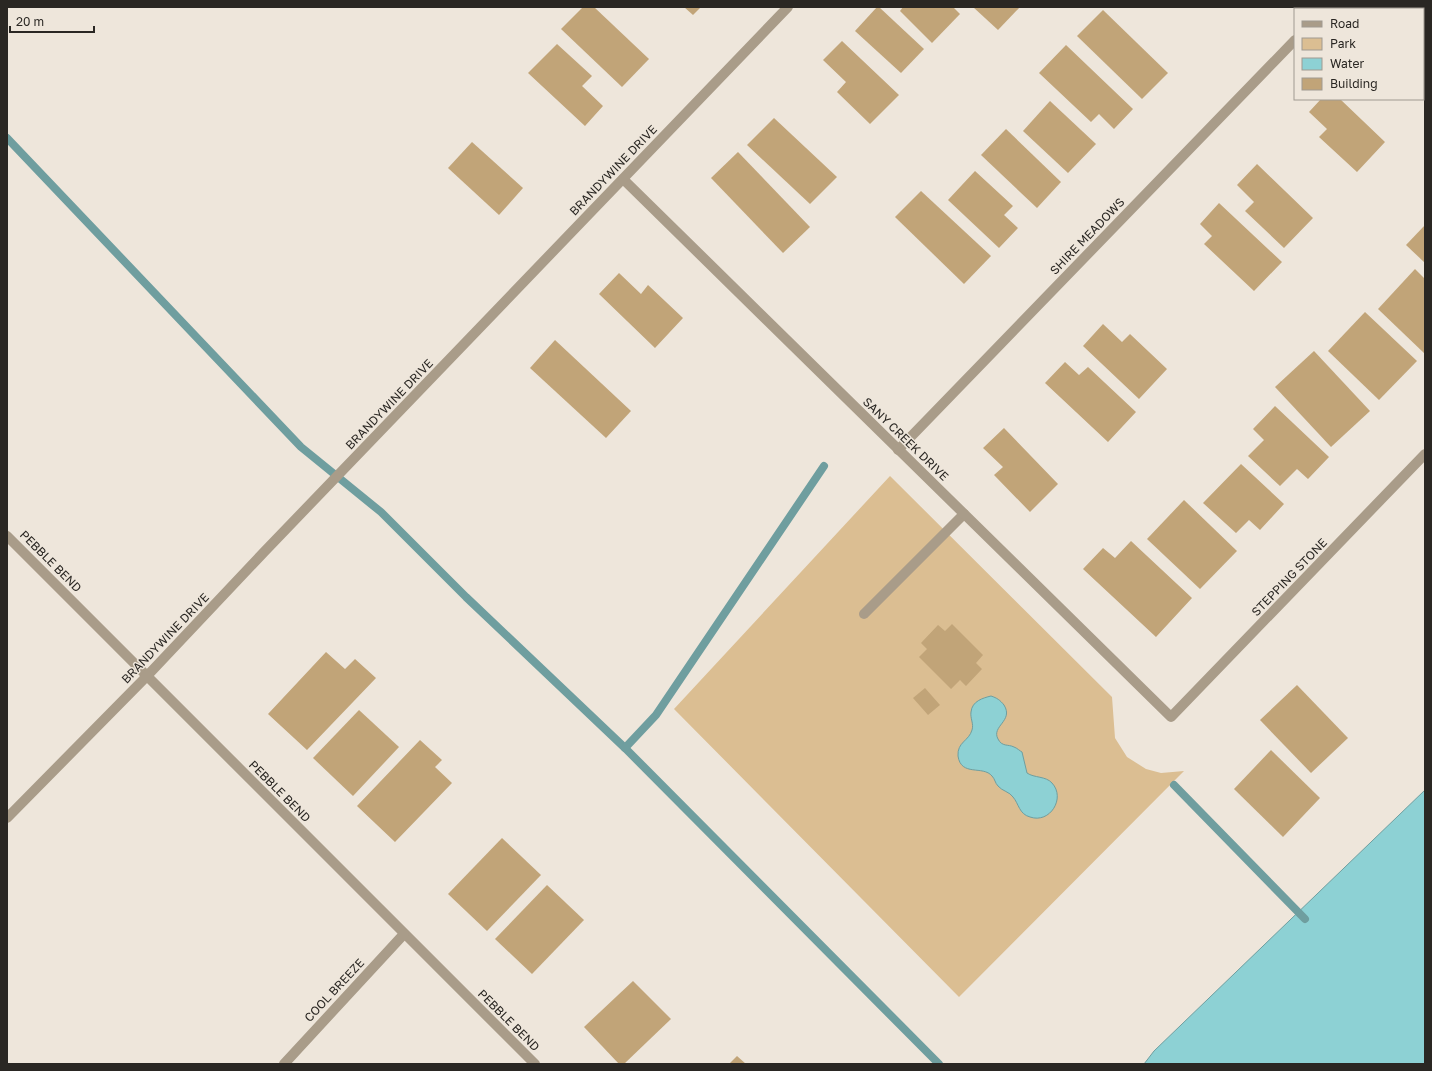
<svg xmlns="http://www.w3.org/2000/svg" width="1432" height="1071" font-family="'Golos Text',sans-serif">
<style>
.green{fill:#dbbe92}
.water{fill:#8dd1d4;stroke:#6f9e9f}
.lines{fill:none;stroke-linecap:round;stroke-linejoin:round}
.stream{stroke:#6f9e9f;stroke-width:8}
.building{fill:#c1a478}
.service{stroke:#a99c89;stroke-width:10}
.minor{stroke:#a99c89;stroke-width:10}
.labels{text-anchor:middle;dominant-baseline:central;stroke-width:3;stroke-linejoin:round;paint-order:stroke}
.street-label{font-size:12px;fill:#2a2723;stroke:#eee6db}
</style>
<rect width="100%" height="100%" fill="#eee6db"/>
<path class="green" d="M890 476 1112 697 1115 738 1127 757 1146 769 1161 773 1184 771 959 997 674 709Z"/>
<g class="water">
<path d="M991 696C997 698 1000 700 1004 705 1014 721 991 726 998 739 1002 747 1008 744 1014 747 1017 748 1020 751 1022 752L1027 773C1034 778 1046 776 1052 783 1066 798 1050 824 1030 817 1019 814 1019 804 1013 797 1010 792 1002 791 998 786 995 783 995 779 992 776 983 765 961 777 958 756 957 742 969 741 972 730 974 724 970 718 971 712 972 701 983 698 991 696Z"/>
<path d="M1425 790V1064H1144L1154 1051Z"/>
</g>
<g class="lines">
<g class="stream">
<path d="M7 138 301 447 381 512 466 597 625 748 939 1064"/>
<path d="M625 748 656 715 824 466"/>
<path d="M1174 785 1305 919"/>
</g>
</g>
<g class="building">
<path d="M583 7H594L649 59 622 87 561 29Z"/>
<path d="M684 7H701L693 15Z"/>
<path d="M877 7H879L924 49 901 73 855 31Z"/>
<path d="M903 7H953L960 14 932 43 900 11Z"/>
<path d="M973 7H1020L998 30Z"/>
<path d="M1103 10 1168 73 1142 99 1077 36Z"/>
<path d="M1423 34 1425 36V88L1423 86Z"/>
<path d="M842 41 899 95 870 124 837 92 846 82 823 60Z"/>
<path d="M557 44 592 76 582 86 603 106 585 126 528 73Z"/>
<path d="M1066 45 1133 109 1114 129 1099 114 1091 122 1039 73Z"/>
<path d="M1321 99H1340L1385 142 1357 172 1319 137 1327 129 1309 112Z"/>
<path d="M1050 101 1096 144 1068 173 1023 131Z"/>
<path d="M774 118 837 177 810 204 747 145Z"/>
<path d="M1006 129 1061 182 1037 208 981 155Z"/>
<path d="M472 142 523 188 499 215 448 168Z"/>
<path d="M738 152 810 227 783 253 711 178Z"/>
<path d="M1257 164 1313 218 1284 248 1245 211 1254 202 1237 185Z"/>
<path d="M975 171 1013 206 1004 215 1018 228 999 248 948 200Z"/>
<path d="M921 191 991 256 964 284 895 217Z"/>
<path d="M1219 203 1282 262 1254 291 1204 244 1212 236 1200 224Z"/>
<path d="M1425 225V263L1406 245Z"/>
<path d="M1415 269 1425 279V354L1378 309Z"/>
<path d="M619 273 641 294 648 285 683 318 655 348 599 294Z"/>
<path d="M1365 312 1417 361 1379 400 1328 351Z"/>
<path d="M1103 324 1122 342 1130 334 1167 369 1139 399 1083 346Z"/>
<path d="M555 340 631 411 606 438 530 368Z"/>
<path d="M1314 351 1370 411 1331 447 1275 387Z"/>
<path d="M1065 362 1079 375 1088 367 1136 412 1108 442 1045 383Z"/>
<path d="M1275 406 1329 457 1308 479 1297 469 1280 486 1248 456 1264 440 1253 429Z"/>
<path d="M1004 428 1058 484 1030 512 994 475 1003 467 983 448Z"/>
<path d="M1241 464 1284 504 1260 530 1249 520 1236 533 1203 503Z"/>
<path d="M1184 500 1237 551 1200 589 1147 539Z"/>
<path d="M1131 541 1192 598 1156 637 1083 569 1103 548 1115 558Z"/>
<path d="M952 624 983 655 976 663 982 669 966 686 960 680 951 689 919 657 927 649 921 643 938 625 945 631Z"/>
<path d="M326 652 345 669 355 659 376 678 307 750 268 714Z"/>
<path d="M1297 685 1348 738 1311 773 1260 720Z"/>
<path d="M925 688 940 705 928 715 913 698Z"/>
<path d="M359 710 399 747 353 796 313 758Z"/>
<path d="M420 740 442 760 435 767 452 783 395 842 357 806Z"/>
<path d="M1271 750 1320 798 1283 837 1234 789Z"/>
<path d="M502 838 541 875 487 931 448 894Z"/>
<path d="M547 885 584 920 532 974 495 939Z"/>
<path d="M633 981 671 1019 624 1064H619L584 1027Z"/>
<path d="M737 1056 746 1064H729Z"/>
</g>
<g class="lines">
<path class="service" d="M864 614 964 514"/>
<g class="minor">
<path d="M1325 9 1327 7"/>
<path d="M623 179 1171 717 1425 454"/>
<path d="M898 450 1295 40"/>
<path d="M7 536 535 1064"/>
<path d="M7 818 147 676 265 551 788 7"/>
<path d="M284 1064 404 934"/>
</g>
</g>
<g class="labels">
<g class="street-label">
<text transform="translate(613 170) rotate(-46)">BRANDYWINE DRIVE</text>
<text transform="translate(1087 236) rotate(-46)">SHIRE MEADOWS</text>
<text transform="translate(389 404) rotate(-46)">BRANDYWINE DRIVE</text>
<text transform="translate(906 439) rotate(44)">SANY CREEK DRIVE</text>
<text transform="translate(51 561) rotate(45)">PEBBLE BEND</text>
<text transform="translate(1289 577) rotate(-46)">STEPPING STONE</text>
<text transform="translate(165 638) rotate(-46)">BRANDYWINE DRIVE</text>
<text transform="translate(280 791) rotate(45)">PEBBLE BEND</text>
<text transform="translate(334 990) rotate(-47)">COOL BREEZE</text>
<text transform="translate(509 1020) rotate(45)">PEBBLE BEND</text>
</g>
</g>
<rect width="1432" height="1071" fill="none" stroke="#2a2723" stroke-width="16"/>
<rect x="1294" y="8" width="130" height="92" fill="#eee6db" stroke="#a09a91"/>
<rect x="1302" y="21" width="20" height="6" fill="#a99c89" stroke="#a09a91"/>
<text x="1330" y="28" font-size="12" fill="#2a2723">Road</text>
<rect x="1302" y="38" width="20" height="12" fill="#dbbe92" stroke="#a09a91"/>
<text x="1330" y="48" font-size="12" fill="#2a2723">Park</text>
<rect x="1302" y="58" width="20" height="12" fill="#8dd1d4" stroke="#a09a91"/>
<text x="1330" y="68" font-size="12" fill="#2a2723">Water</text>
<rect x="1302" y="78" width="20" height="12" fill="#c1a478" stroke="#a09a91"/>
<text x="1330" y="88" font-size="12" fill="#2a2723">Building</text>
<path d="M10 26v6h84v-6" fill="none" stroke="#2a2723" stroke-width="2"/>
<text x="16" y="26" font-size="12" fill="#2a2723" stroke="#eee6db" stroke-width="3" paint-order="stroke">20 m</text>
</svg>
